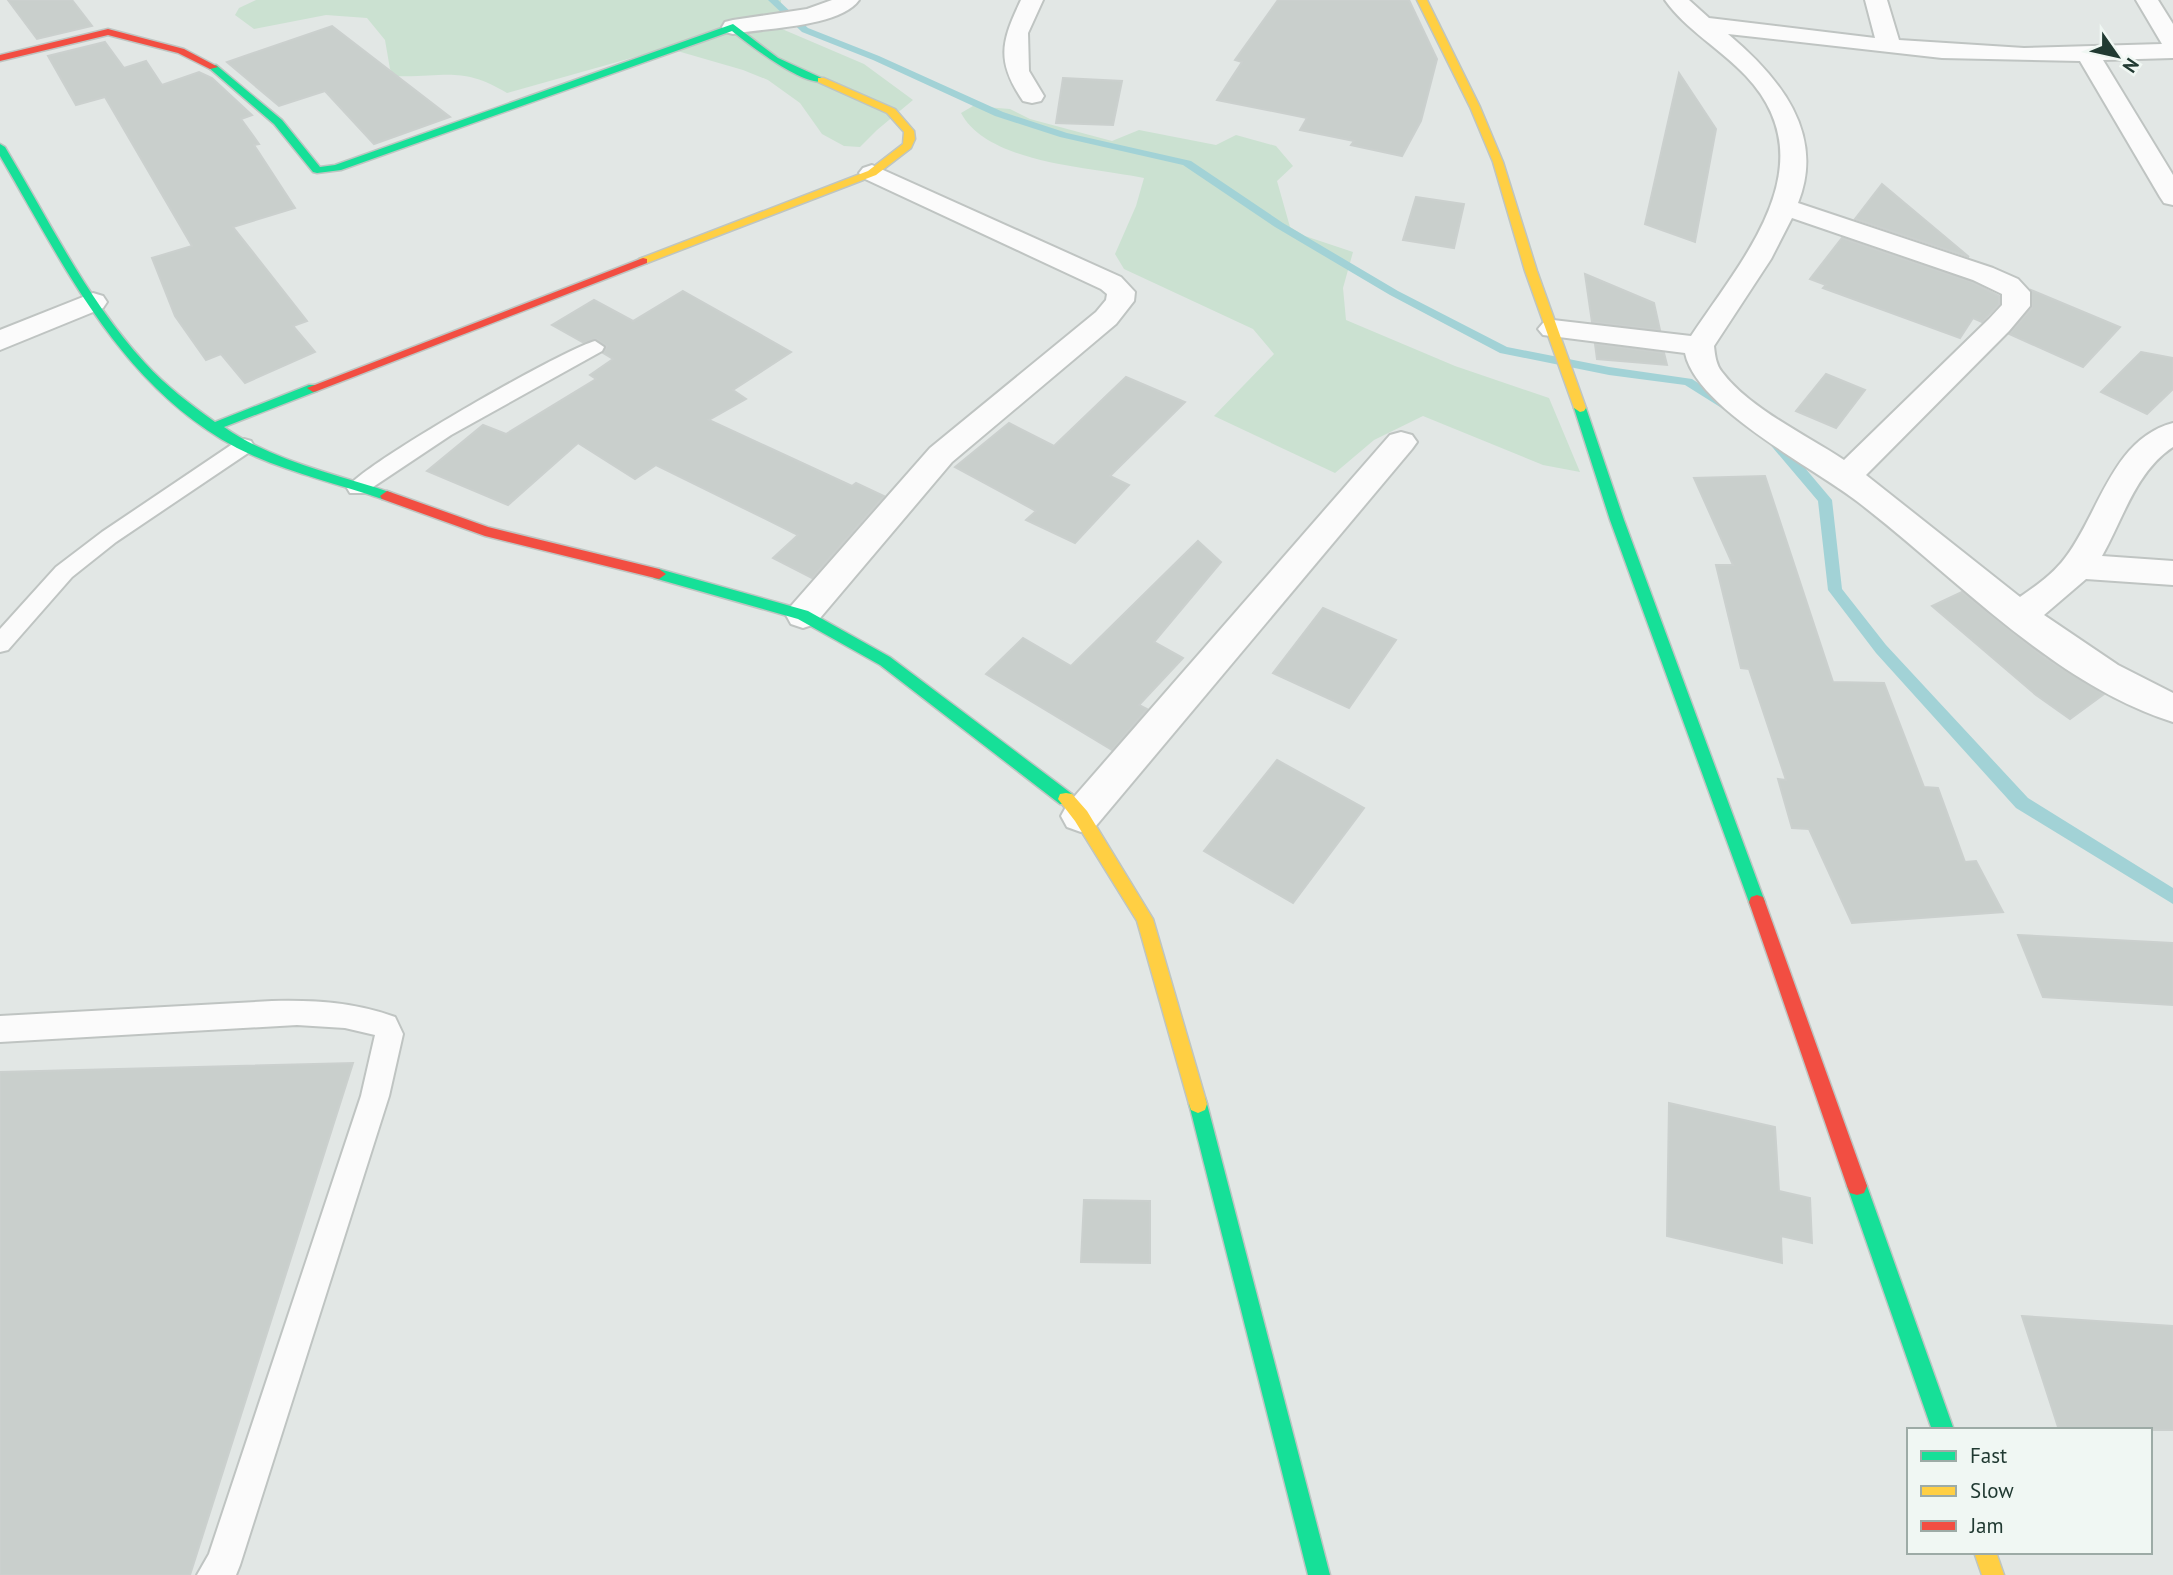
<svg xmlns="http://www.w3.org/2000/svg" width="2173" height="1575" font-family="'PT Sans',sans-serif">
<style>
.green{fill:#cbe1d1}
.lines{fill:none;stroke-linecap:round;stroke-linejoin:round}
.stream{fill:#a2d2d6;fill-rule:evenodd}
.building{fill:#c9cfcc;stroke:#cbd0ce;stroke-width:2}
.lane-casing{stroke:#bfc4c2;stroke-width:4}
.street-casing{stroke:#bfc4c2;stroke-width:4}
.fast-casing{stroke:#bec5c2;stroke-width:3}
.slow-casing{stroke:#bec5c2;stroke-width:3}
.jam-casing{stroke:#bec5c2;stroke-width:3}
.lane{fill:#fbfbfb;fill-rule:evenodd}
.street{fill:#fbfbfb;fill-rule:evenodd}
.fast{fill:#16e098;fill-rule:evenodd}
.slow{fill:#ffcf43;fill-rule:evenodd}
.jam{fill:#f24e42;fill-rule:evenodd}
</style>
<rect width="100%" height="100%" fill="#e2e7e5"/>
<g class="green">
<path d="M256 0H781L782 29 864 64 913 100 877 130 860 147 844 146 822 134 800 103 768 80 743 70 667 48 507 93C461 65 444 78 394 76L390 69 385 40 367 18 326 15 254 29 235 15 239 8Z"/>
<path d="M973 106 1010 109 1030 119 1112 141 1139 130 1216 145 1236 135 1276 146 1293 166 1277 181 1290 227 1305 236 1353 252 1343 288 1346 320 1455 366 1549 398 1580 472 1543 465 1423 416 1374 440 1335 473 1214 416 1274 354 1253 329 1124 269 1115 254 1136 206 1144 178C1092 167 988 164 961 113Z"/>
</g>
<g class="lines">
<g class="stream">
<path d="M768 0H778L808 28 879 56 1003 112 1067 133 1191 161 1283 223 1398 291 1507 347 1609 367 1692 379 1738 409 1736 412H1728L1685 385 1609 375 1500 353 1390 295 1275 227 1183 165 1060 137 995 116 873 60 802 32Z"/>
<path d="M1773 435 1778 436 1832 500 1842 589 1886 645 2028 798 2173 888V904L2016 808 1876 653 1828 590 1818 501 1768 442V436Z"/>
</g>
</g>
<g class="building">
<path d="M8 0H72L92 26 37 39Z"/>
<path d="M1278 0H1409L1437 59 1421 121 1402 156 1351 145 1354 141 1300 130 1307 118 1217 100 1242 62 1235 60Z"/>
<path d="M332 26 450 117 374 144 325 91 279 106 227 62Z"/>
<path d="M105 42 124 68 146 61 162 85 199 72 212 78 252 115 241 119 259 144 254 145 295 208 233 227 307 321 293 326 315 352 245 383 221 354 206 360 175 316 152 258 192 246 105 97 76 105 48 56Z"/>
<path d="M1679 73 1716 129 1695 242 1645 224Z"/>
<path d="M1063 78 1122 81 1113 125 1056 123Z"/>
<path d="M1882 184 1969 257 1855 219Z"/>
<path d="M1416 197 1464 204 1454 248 1403 240Z"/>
<path d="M1842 238 1972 282 1999 296V304L1982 322 1973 318 1960 338 1823 288 1826 285 1810 279Z"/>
<path d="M1585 274 1654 303 1660 330 1592 322Z"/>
<path d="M2031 290 2120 327 2083 367 2009 334 2032 308Z"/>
<path d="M683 291 791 352 733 390 746 399 709 420 852 486 856 483 884 496 812 578 773 558 798 535 656 465 635 479 578 443 508 505 427 471 483 425 506 434 596 379 590 375 613 359 603 353 607 346 596 339 584 343 552 325 594 300 633 321Z"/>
<path d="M1595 344 1664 353 1667 365 1597 359Z"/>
<path d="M2141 352 2173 358V389L2147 414 2101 392Z"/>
<path d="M1826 374 1865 390 1836 428 1796 411Z"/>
<path d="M1126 377 1185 402 1110 476 1129 485 1075 543 1026 520 1036 511 955 467 1009 423 1054 446Z"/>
<path d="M1765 476 1833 682 1884 683 1924 787 1938 788 1965 862 1976 861 2003 912 1852 923 1809 829 1792 828 1778 779 1786 780 1749 669 1741 668 1716 565H1733L1694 478Z"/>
<path d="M1198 541 1221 562 1154 642 1183 658 1139 705 1147 709 1112 750 986 674 1023 638 1071 666Z"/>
<path d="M1962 592 2045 658 2104 694 2070 719 2036 695 1932 606Z"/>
<path d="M1323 608 1396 640 1349 708 1273 673Z"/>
<path d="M1277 760 1364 808 1293 903 1204 851Z"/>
<path d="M2018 935 2173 943V1005L2043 997Z"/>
<path d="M353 1063 190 1575H0V1072Z"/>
<path d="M1669 1103 1775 1127 1779 1191 1810 1198 1812 1243 1781 1236 1782 1263 1667 1236Z"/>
<path d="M1084 1200 1150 1201V1263L1081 1262Z"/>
<path d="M2022 1316 2173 1326V1430H2059Z"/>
</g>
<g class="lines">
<g class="lane-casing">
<g id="lane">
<path d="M595 341 604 347 602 351 451 435 364 493H350L347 488C362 464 562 350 595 341Z"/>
<path d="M244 439 251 441 254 446 251 451 116 542 72 577 8 650 0 652V629L56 567 102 532 237 441Z"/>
<path d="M272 1001C315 1000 354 1002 395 1017L403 1034 389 1096 240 1565 236 1575H197L209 1554 361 1096 375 1035 345 1028 297 1025 0 1042V1016Z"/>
</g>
</g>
<g class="street-casing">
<g id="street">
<path d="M832 0H859C840 27 764 28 733 34L725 32 722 27 725 22 733 20 807 9Z"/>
<path d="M1021 0H1043L1028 33 1029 71 1044 96 1041 101 1032 103 1023 101C996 61 1001 42 1021 0Z"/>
<path d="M1665 0H1689L1709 18 1875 38 1865 0H1887L1899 40 2024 48 2162 44 2136 0H2158L2173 24V58L2103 60 2173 175V205L2164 203 2160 197 2080 61 1942 58 1728 34C1779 77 1826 133 1798 203L1993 268 2018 279 2030 292V306L2009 331 1866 475 2020 597C2036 586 2053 574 2065 558 2099 514 2112 439 2173 423V447C2136 471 2123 519 2102 556L2173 561V585L2086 579 2044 615 2118 665 2173 693V722C2053 684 1957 578 1858 502 1814 468 1696 408 1685 353L1543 335 1538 329 1543 323 1553 320 1691 336C1742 259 1829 164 1746 76 1721 49 1686 30 1665 0ZM1792 218 1973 280 2002 294V305L1989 319 1844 460C1805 434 1750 409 1722 372 1716 365 1715 355 1714 346L1771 259Z"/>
<path d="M872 165 1121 277 1135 292 1134 301 1116 324 952 462 815 624 803 628 791 624 786 615 791 606 930 448 1096 312 1106 300 1107 294 1101 289 863 178 859 173 863 168Z"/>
<path d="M93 293 103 296 107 302 103 308 0 350V330Z"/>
<path d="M1401 432 1412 435 1417 442 1412 449 1095 827 1081 832 1067 827 1061 816 1067 805 1390 435Z"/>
</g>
</g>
<g class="fast-casing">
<g id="fast">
<path d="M733 24 778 58 826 80C809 91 747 43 732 31L341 170 317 173 313 172 274 124 208 67 216 65 282 120 320 167 335 165Z"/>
<path d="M0 144 5 147C49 220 87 300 145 363 166 386 190 404 215 422L309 385H317V391L224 427C272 461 336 474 392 493V499H382C335 483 282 471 237 448 120 386 64 265 0 156Z"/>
<path d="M1580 404 1586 408 1624 520 1765 902 1763 907 1757 909 1751 907 1749 902 1610 520 1574 408Z"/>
<path d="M659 569 808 611 890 657 1072 794 1074 799 1072 804H1060L880 665 798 619 654 578 652 574 654 570Z"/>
<path d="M1198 1095 1205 1098 1207 1104 1330 1575H1308L1189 1104 1191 1098Z"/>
<path d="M1857 1177 1864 1179 1867 1186 1954 1430H1932L1847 1186 1850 1179Z"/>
</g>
</g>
<g class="slow-casing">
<g id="slow">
<path d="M1417 0H1427L1480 107 1503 162 1537 271 1586 408 1584 411 1580 412 1574 408 1525 271 1493 162 1470 107Z"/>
<path d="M818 78H824L895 109 914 131 915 139 911 148 876 175 647 263H639V259L868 171 903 144 904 132 887 113 818 82Z"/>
<path d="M1066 793 1072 794 1087 811 1153 919 1207 1104 1205 1110 1198 1113 1191 1110 1189 1104 1137 921 1075 821 1058 799 1060 794Z"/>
<path d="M1974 1552H1996L2004 1575H1982Z"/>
</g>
</g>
<g class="jam-casing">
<g id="jam">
<path d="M108 29 184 49 218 67 210 69 178 53 108 35 0 61V55Z"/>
<path d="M643 258 647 259V263L317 391 313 392 307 388Z"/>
<path d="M387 491 488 527 659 569 666 574 659 579 485 536 382 499 380 496Z"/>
<path d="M1757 895 1763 897 1765 902 1867 1186 1864 1193 1857 1195 1850 1193 1847 1186 1749 902 1751 897Z"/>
</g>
</g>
<use href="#lane" class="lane"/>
<use href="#street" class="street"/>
<use href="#fast" class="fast"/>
<use href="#slow" class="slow"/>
<use href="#jam" class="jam"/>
</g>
<rect x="1907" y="1428" width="245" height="126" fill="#f0f7f3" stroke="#9daba6" stroke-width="2"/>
<rect x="1921" y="1451" width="35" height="10" fill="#16e098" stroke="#9daba6" stroke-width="2"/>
<text x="1970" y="1463" font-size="21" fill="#213a32">Fast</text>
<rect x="1921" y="1486" width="35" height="10" fill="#ffcf43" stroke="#9daba6" stroke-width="2"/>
<text x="1970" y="1498" font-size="21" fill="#213a32">Slow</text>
<rect x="1921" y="1521" width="35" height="10" fill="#f24e42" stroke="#9daba6" stroke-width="2"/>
<text x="1970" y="1533" font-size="21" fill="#213a32">Jam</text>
<g transform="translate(2117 56) rotate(124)" stroke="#f0f7f3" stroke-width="5" paint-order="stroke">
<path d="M0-5L12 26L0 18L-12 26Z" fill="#213a32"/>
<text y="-10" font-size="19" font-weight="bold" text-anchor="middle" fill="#213a32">N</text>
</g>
</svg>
